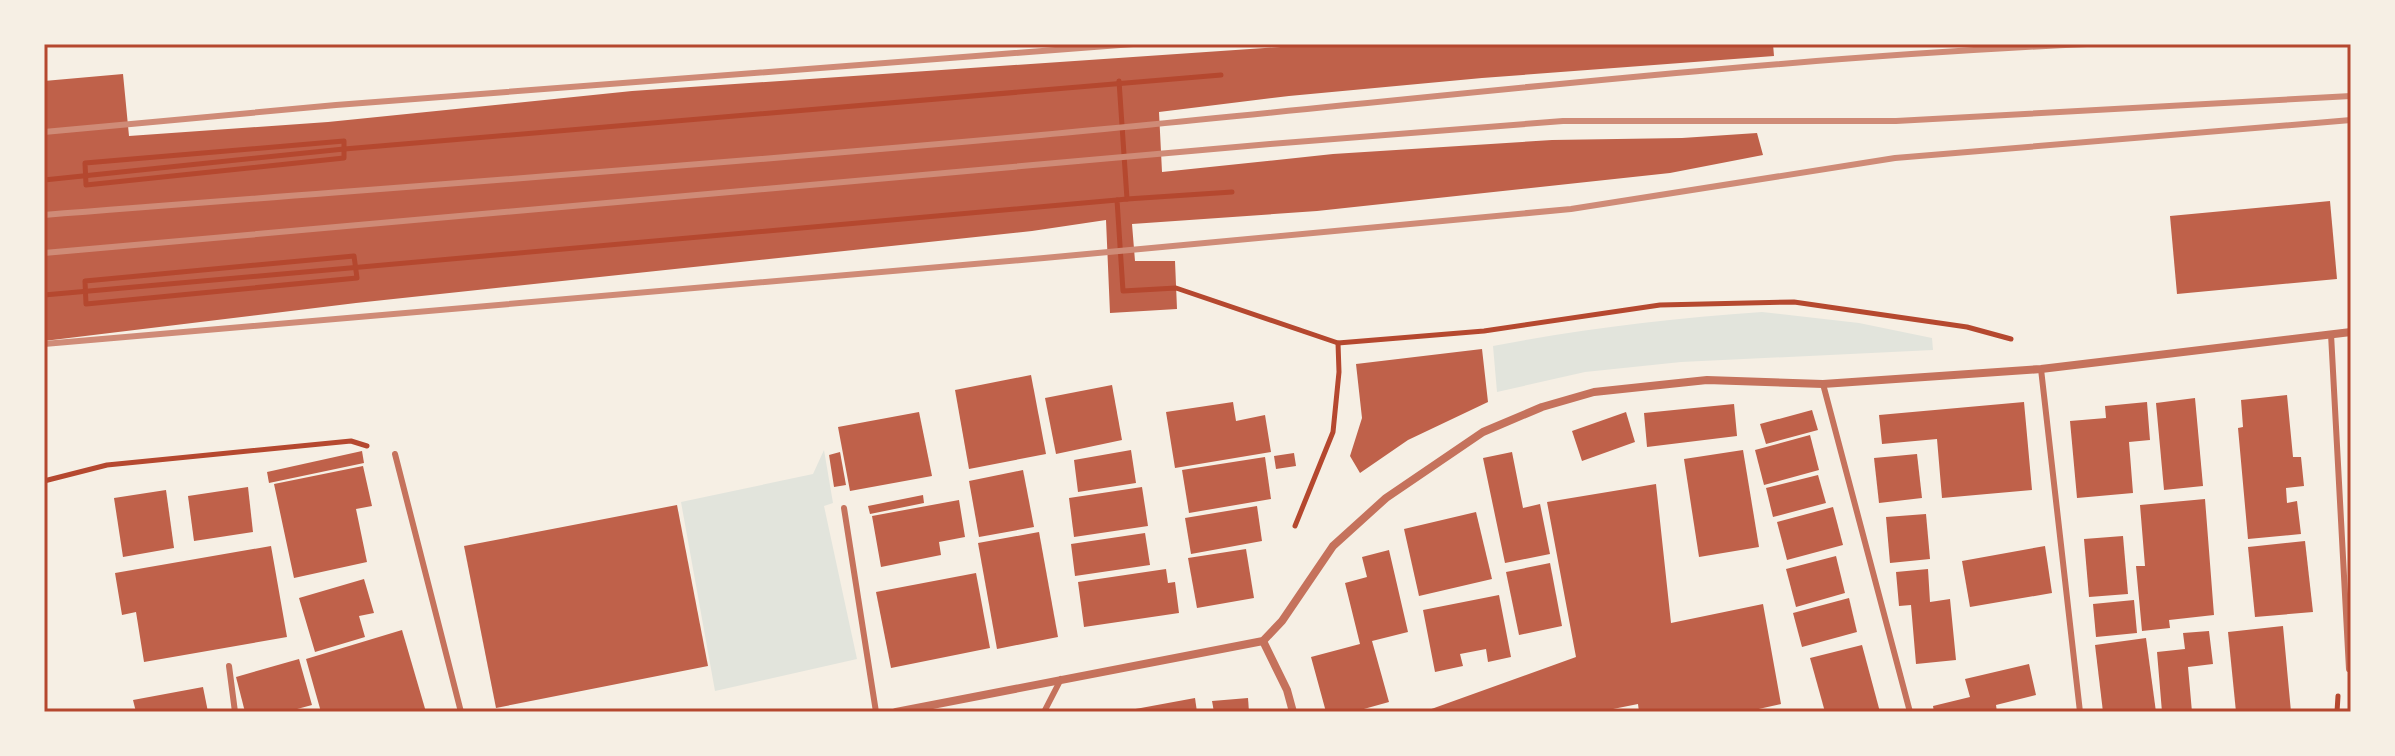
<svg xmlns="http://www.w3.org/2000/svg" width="2395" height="756" font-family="'Fira Sans Condensed',sans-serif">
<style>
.green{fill:#e2e4dc}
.building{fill:#bf614a}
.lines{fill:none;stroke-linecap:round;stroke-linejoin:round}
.path{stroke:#b5482f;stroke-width:5}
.service{stroke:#c5725c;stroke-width:6}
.minor{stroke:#c5725c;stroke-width:8}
.rail{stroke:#cf8b77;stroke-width:6}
.neatline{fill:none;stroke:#b5482f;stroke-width:3}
</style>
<rect width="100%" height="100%" fill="#f6efe4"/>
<g class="green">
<path d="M1762 312 1859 323 1932 338 1933 350 1681 362 1585 372 1497 392 1493 346C1582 329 1671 318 1762 312Z"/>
<path d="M824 450 833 503 824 506 857 659 715 691 681 502 813 474Z"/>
</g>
<g class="building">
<path d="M1325 44H1773L1774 56 1482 78 1289 96 1159 112 1162 172 1333 154 1552 140 1682 138 1757 133 1763 155 1670 173 1317 211 1132 224 1135 261H1175L1177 309 1110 313 1106 220 1032 231 356 303 44 341V81L123 74 129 136 328 122 632 91Z"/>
<path d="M2330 201 2337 279 2177 294 2170 216Z"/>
<path d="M1482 349 1488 402 1408 440 1360 473 1350 456 1362 418 1356 364Z"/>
<path d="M1031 375 1046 454 969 469 955 390Z"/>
<path d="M1112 385 1122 440 1056 454 1045 398Z"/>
<path d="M2287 395 2293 457H2301L2304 486 2286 488 2287 503 2297 501 2301 534 2248 539 2238 428 2243 427 2241 400Z"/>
<path d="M2195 398 2203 486 2164 490 2156 403Z"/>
<path d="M1233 402 1236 421 1265 415 1271 452 1175 468 1166 412Z"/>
<path d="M2024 402 2032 490 1942 498 1937 439 1882 444 1879 415Z"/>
<path d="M2147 402 2150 440 2129 442 2133 493 2077 498 2070 421 2106 418 2105 406Z"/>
<path d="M1734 404 1737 436 1647 447 1644 413Z"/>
<path d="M1812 410 1818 430 1766 444 1760 424Z"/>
<path d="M919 412 932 476 850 491 838 427Z"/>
<path d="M1626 412 1635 442 1582 461 1572 431Z"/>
<path d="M1810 435 1819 470 1764 485 1755 450Z"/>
<path d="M1131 450 1136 483 1078 492 1074 460Z"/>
<path d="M1743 450 1759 547 1699 557 1684 459Z"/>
<path d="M362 451 364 463 269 483 267 472Z"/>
<path d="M840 452 846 485 834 487 829 455Z"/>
<path d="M1512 452 1523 508 1540 504 1550 554 1505 563 1483 458Z"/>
<path d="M1294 453 1296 466 1276 469 1274 456Z"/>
<path d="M1917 454 1922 498 1879 503 1874 458Z"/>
<path d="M1265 457 1271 499 1189 513 1182 470Z"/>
<path d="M363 466 372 506 356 509 367 562 294 578 274 484Z"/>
<path d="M1023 470 1034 527 979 537 969 481Z"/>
<path d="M1818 475 1826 503 1773 517 1766 488Z"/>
<path d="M1656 484 1671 623 1763 604 1781 704 1745 712H1639L1638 704 1598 712H1423L1576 657 1547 502Z"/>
<path d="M248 487 253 532 194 541 188 496Z"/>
<path d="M1142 487 1148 526 1074 537 1069 498Z"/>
<path d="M166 490 174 548 123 557 114 498Z"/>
<path d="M923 495 924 503 870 514 868 506Z"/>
<path d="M2205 499 2214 615 2169 620 2170 628 2142 631 2136 566H2145L2140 505Z"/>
<path d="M959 500 965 537 939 542 941 555 881 567 872 516Z"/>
<path d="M677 505 708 666 496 708 464 546Z"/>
<path d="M1257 506 1262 541 1191 554 1185 518Z"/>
<path d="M1833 507 1843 545 1787 560 1777 522Z"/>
<path d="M1476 512 1492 579 1419 596 1404 529Z"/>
<path d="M1926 514 1930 559 1890 563 1886 517Z"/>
<path d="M1039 532 1058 637 997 649 978 543Z"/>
<path d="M1145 533 1150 565 1075 576 1071 544Z"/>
<path d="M2123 536 2128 594 2089 597 2084 539Z"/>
<path d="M2305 541 2313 612 2255 617 2248 547Z"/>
<path d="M271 546 287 637 144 662 136 612 122 615 115 573Z"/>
<path d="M2045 546 2052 593 1970 607 1962 561Z"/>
<path d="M1246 549 1254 598 1197 608 1188 558Z"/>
<path d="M1389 550 1408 632 1372 641 1389 702 1353 712H1326L1311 657 1360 644 1345 583 1367 577 1362 557Z"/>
<path d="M1836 556 1845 593 1796 607 1786 569Z"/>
<path d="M1550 563 1562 626 1519 635 1506 572Z"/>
<path d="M1166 569 1168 583 1175 582 1179 613 1084 627 1078 582Z"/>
<path d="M1928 569 1930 602 1950 599 1956 660 1916 664 1911 605 1899 606 1896 572Z"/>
<path d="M976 573 990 648 891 668 876 592Z"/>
<path d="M364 579 374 613 359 616 365 637 315 652 299 598Z"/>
<path d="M1499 595 1511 657 1488 662 1486 649 1460 654 1463 666 1435 672 1423 610Z"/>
<path d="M1849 598 1857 632 1802 647 1793 613Z"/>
<path d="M2134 600 2137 633 2096 637 2093 604Z"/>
<path d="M2283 626 2291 712H2236L2228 632Z"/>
<path d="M402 630 426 712H321L306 659Z"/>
<path d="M2209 631 2213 664 2188 667 2192 712H2162L2157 652 2185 649 2183 633Z"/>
<path d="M2146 638 2156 712H2103L2095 645Z"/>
<path d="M1862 645 1880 712H1825L1810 658Z"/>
<path d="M299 659 312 705 286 712H245L236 677Z"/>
<path d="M2029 664 2036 695 1996 705 1997 712H1934L1933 706 1970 697 1965 679Z"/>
<path d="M203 687 208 712H136L133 700Z"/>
<path d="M1195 698 1197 712H1130V710Z"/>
<path d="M1248 698 1249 712H1214L1212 701Z"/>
</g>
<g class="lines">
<g class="path">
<path d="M1119 81 1127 199 1117 200 1123 291 1176 288 1338 343 1484 331 1660 305 1794 302 1967 327 2011 339"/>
<path d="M344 141V158L86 185 85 163Z"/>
<path d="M44 180 344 149 1221 75"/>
<path d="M1127 199 1232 192"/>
<path d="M354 256 357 278 86 304 85 281Z"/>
<path d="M44 295 1117 200"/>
<path d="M44 481 107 465 351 441 367 446"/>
<path d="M1295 526 1333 432 1339 372 1338 343"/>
<path d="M2337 712 2338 696"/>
</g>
<g class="service">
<path d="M2331 334 2349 669"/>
<path d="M2041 369 2080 712"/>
<path d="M1823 384 1910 712"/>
<path d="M395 454 461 712"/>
<path d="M844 508 876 712"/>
<path d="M229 666 235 712"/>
<path d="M1044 712 1061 679"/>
</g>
<g class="minor">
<path d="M1263 641 1287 690 1293 712"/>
<path d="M896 712 1263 641 1282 621 1333 546 1386 498 1483 432 1542 407 1594 392 1707 380 1823 384 2041 369 2351 332"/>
</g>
<g class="rail">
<path d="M44 132 336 105 1133 44"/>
<path d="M44 215C373 189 702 166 1030 136 1382 104 1733 60 2087 44"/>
<path d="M44 253 1270 144 1563 121H1896L2351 96"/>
<path d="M44 344 1044 258 1571 209 1895 158 2351 120"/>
</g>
</g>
<rect width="2395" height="756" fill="none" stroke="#f6efe4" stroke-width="92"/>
<rect x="46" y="46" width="2303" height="664" class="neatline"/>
</svg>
